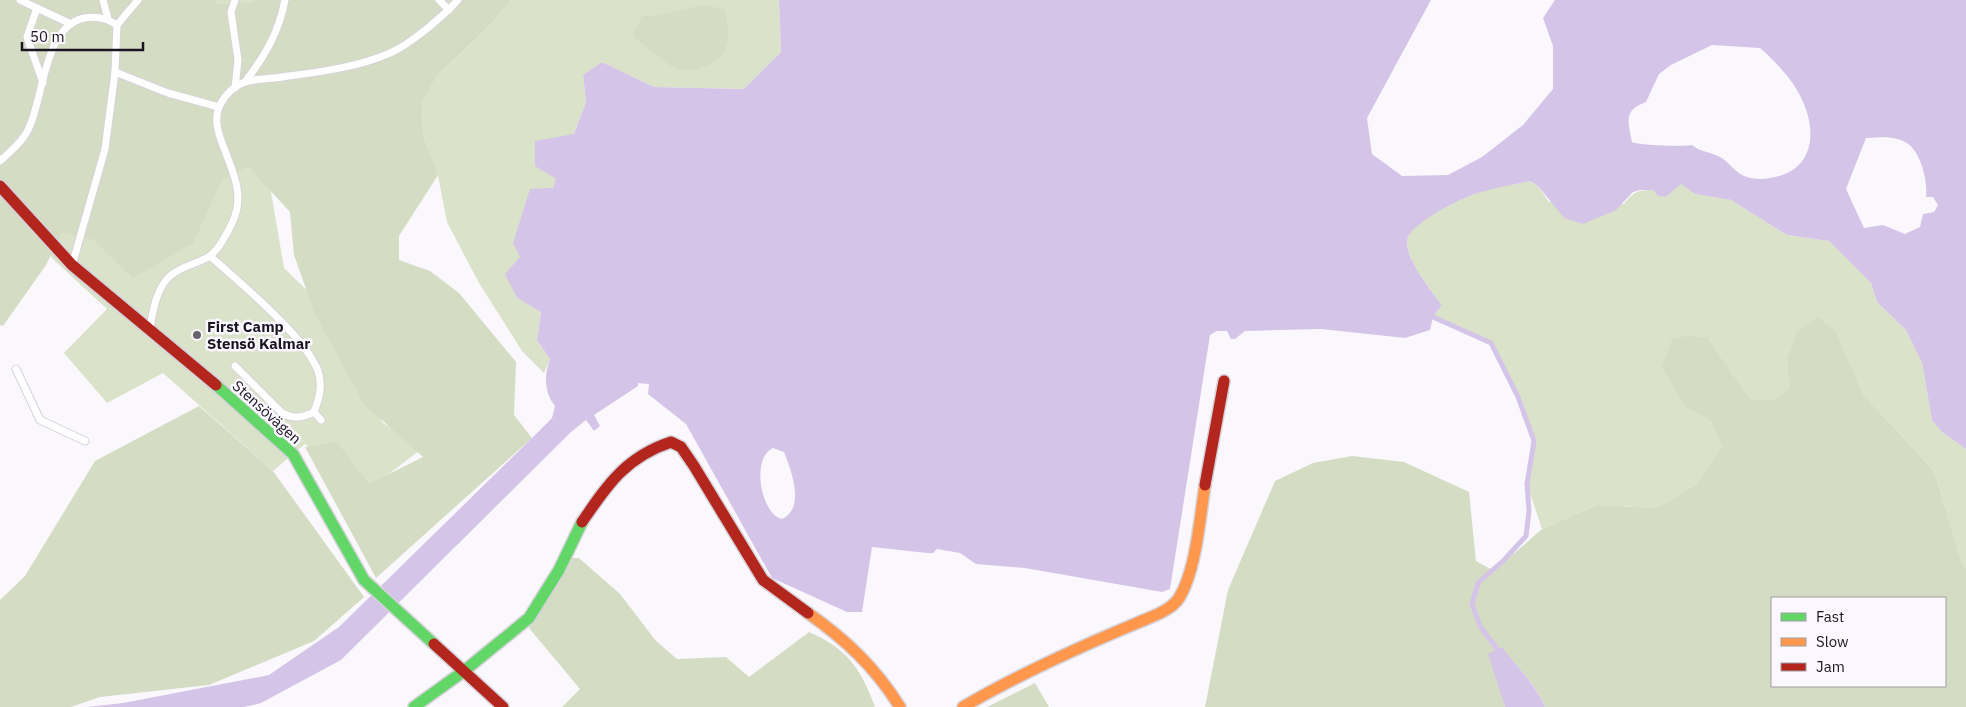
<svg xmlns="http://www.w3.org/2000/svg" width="1966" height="707" font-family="'IBM Plex Sans',sans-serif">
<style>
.green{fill:#dae2c9}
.forest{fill:#d4dcc3;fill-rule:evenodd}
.water{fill:#d4c5e8;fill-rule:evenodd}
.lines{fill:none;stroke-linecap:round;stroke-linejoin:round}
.stream{stroke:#d4c5e8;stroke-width:5}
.lane-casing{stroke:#d6d2da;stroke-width:9}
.fast-casing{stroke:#d6d2da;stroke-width:14}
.slow-casing{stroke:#d6d2da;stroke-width:14}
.jam-casing{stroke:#d6d2da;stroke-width:14}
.lane{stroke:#fefeff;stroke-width:7}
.fast{stroke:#63d668;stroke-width:11}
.slow{stroke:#ff974d;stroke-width:11}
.jam{stroke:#b3261e;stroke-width:11}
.poi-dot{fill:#68646e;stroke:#faf7fe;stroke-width:2}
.labels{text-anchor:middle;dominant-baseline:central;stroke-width:5;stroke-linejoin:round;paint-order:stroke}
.poi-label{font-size:15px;font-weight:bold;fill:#1a1521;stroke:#faf7fe;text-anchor:start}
.street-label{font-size:15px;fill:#1a1521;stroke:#faf7fe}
</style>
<rect width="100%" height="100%" fill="#faf8fd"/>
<g class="green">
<path d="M0 0H469L270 186 284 268 323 306 354 372 383 423 424 447 364 493 305 444 273 471 163 373 107 403 64 353 107 309 55 261 0 201Z"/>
<path d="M511 0H779L781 52 744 89 654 87 602 62 583 75 586 102 553 188 520 257 517 298 541 312 537 340 550 359 544 373 522 351 479 283 447 222 438 176 423 135 422 102 438 75 495 20Z"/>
<path d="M1530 181 1539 187 1549 202 1624 204C1633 192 1638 190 1653 190L1658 196 1666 197 1681 183 1695 194 1731 200 1787 235 1829 241 1871 283 1877 302 1906 330 1922 363 1932 420 1942 432 1966 449V567L1962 563 1934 471 1863 394 1837 333 1787 360 1789 391 1773 401 1750 399 1708 338 1685 406 1710 420 1722 446 1697 484 1657 508 1597 505 1542 529 1527 484 1534 440 1518 396 1491 343 1433 317 1442 305C1431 291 1406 259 1407 242 1407 223 1461 199 1477 193 1493 186 1513 185 1530 181Z"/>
</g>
<g class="forest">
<path d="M0 0H214L217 4 253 3 255 0H511L495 20 438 75 422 102 423 135 438 175 399 236V260L430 271 459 293 516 362 514 415 532 438 376 578 305 447 337 442 369 484 423 457 364 404 315 314 294 255 290 212 248 166 222 180 193 243 133 278 94 240 62 232 46 265 3 326 0 325Z"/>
<path d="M702 5 724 9C732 37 731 58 700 68 692 70 681 71 673 67 659 59 646 46 633 36L642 16H656Z"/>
<path d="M1818 317 1837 333 1863 394 1934 471 1962 563 1966 567V707H1545C1539 688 1515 665 1502 647L1499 686 1505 707H1205L1228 590 1275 481 1313 463 1352 456 1404 462 1469 492 1476 561 1494 571 1542 529 1597 505 1657 508 1697 484 1722 446 1710 420 1685 407 1662 367 1672 339 1687 336 1708 338 1750 399 1773 400 1789 390 1787 360 1797 332ZM1772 598H1945V686H1772Z"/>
<path d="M199 406 273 471 364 597 314 641 209 685 100 697 71 707H0V600L25 576 95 461Z"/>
<path d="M568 558H579L620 594 656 641 677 659 726 657 749 677 809 632C848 649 861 669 875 707H562L580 689 529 628Z"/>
<path d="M1035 683 1049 707H987Z"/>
</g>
<g class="water">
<path d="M779 0H1431L1367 118 1372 154 1402 176 1448 175 1482 157 1523 125 1553 89V46L1543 18 1555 0H1966V449L1942 432 1932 420 1922 363 1906 330 1877 302 1871 283 1829 241 1787 235 1731 200 1695 194 1681 184 1666 197 1658 196 1653 190H1640L1633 192 1616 210 1583 224 1564 218 1539 187 1530 181C1514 185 1497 187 1481 192 1465 196 1407 224 1407 242 1406 259 1431 291 1442 305L1433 317 1430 330 1405 338 1321 329 1245 331 1235 339H1231L1227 331H1217L1210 335 1170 589 1162 592 1025 568 976 564 960 553 937 549 933 553H927L872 547 862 612H847L772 578 686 424 648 394 649 384 638 383V386L594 415 600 426 594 431 586 420 571 432 341 660 261 703 244 707H87L123 703 269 675 339 627 532 438 552 418 555 406C544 392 544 375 550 359L537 340 541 312 517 298 505 274 520 257 513 243 530 189 553 188 556 179 535 166V141L574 134 586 102 583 75 602 62 654 87 744 89 781 52ZM1712 45 1760 48C1773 59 1789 76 1798 92 1814 119 1819 160 1785 174 1772 179 1757 181 1744 176 1735 172 1729 162 1720 157 1711 152 1700 152 1692 145 1684 147 1637 145 1632 142 1628 120 1623 111 1646 102L1659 74 1671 65ZM1886 137C1892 138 1900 139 1905 142 1921 150 1928 182 1926 197H1933L1938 205 1934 212 1923 214 1920 227 1905 234 1883 225 1864 228 1846 189 1866 138ZM773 448 784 452C791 470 806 508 782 519 763 516 749 460 773 448Z"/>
<path d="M1502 647C1515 664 1539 689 1545 707H1505L1488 654Z"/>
</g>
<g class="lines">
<path class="stream" d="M1433 317 1491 343 1518 397 1534 441 1527 484 1529 511 1526 536 1504 560 1478 583 1472 604 1480 626 1497 649"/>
<g class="lane-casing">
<g id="lane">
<path d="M20 0 71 24"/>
<path d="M103 0 108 19"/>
<path d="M235 0 231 12 238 60 235 88"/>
<path d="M439 0 449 10"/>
<path d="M37 8 27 37 43 83"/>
<path d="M115 72 168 93 219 107"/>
<path d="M245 82C265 56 279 32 285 0"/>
<path d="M0 161C10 152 22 142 28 130 44 99 43 27 84 18 97 16 106 18 117 25"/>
<path d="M210 256C238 281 306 337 318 371 323 385 319 399 314 412 302 418 294 419 282 413L235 366"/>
<path d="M73 262 105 149 115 72 117 25 138 0"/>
<path d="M150 328C153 311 156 289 170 276 183 265 200 263 210 256 220 248 228 232 233 221 253 177 204 137 220 105 225 95 234 86 245 82 256 78 271 79 282 77 318 72 356 68 390 53 411 44 442 17 458 0"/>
<path d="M16 369 40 420 85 441"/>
<path d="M314 412 321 420"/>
</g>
</g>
<g class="fast-casing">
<g id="fast">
<path d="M216 385 293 454 364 580 434 644"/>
<path d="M414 707 464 671 529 618 559 570 582 522"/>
</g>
</g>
<g class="slow-casing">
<g id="slow">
<path d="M808 613C846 640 875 667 900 707"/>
<path d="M963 707C1019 674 1077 648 1137 623 1150 617 1171 611 1179 598 1196 571 1200 517 1205 485"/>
</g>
</g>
<g class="jam-casing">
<g id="jam">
<path d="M0 186 72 265 216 385"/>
<path d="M1205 485 1224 381"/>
<path d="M582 522C608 484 626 457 671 442L681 447 694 466 763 580 808 613"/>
<path d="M434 644 503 707"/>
</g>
</g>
<use href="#lane" class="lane"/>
<use href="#fast" class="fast"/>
<use href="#slow" class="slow"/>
<use href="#jam" class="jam"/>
</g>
<circle class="poi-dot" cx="197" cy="335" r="5"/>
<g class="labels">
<g class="poi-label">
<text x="207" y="326">First Camp<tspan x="207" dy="17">Stensö Kalmar</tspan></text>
</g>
<g class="street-label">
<text transform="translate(267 412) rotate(42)">Stensövägen</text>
</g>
</g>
<rect x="1771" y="597" width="175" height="90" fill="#faf7fe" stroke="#a09da6"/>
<rect x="1781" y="613" width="25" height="8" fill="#63d668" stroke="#a09da6"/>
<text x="1816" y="622" font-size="15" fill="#1a1521">Fast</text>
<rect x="1781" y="638" width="25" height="8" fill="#ff974d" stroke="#a09da6"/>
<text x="1816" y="647" font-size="15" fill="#1a1521">Slow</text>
<rect x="1781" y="663" width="25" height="8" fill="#b3261e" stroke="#a09da6"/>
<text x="1816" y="672" font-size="15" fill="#1a1521">Jam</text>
<path d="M22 42v8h121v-8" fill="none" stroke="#1a1521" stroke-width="2.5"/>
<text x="30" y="42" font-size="15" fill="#1a1521" stroke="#faf7fe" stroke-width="4" paint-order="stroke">50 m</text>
</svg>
